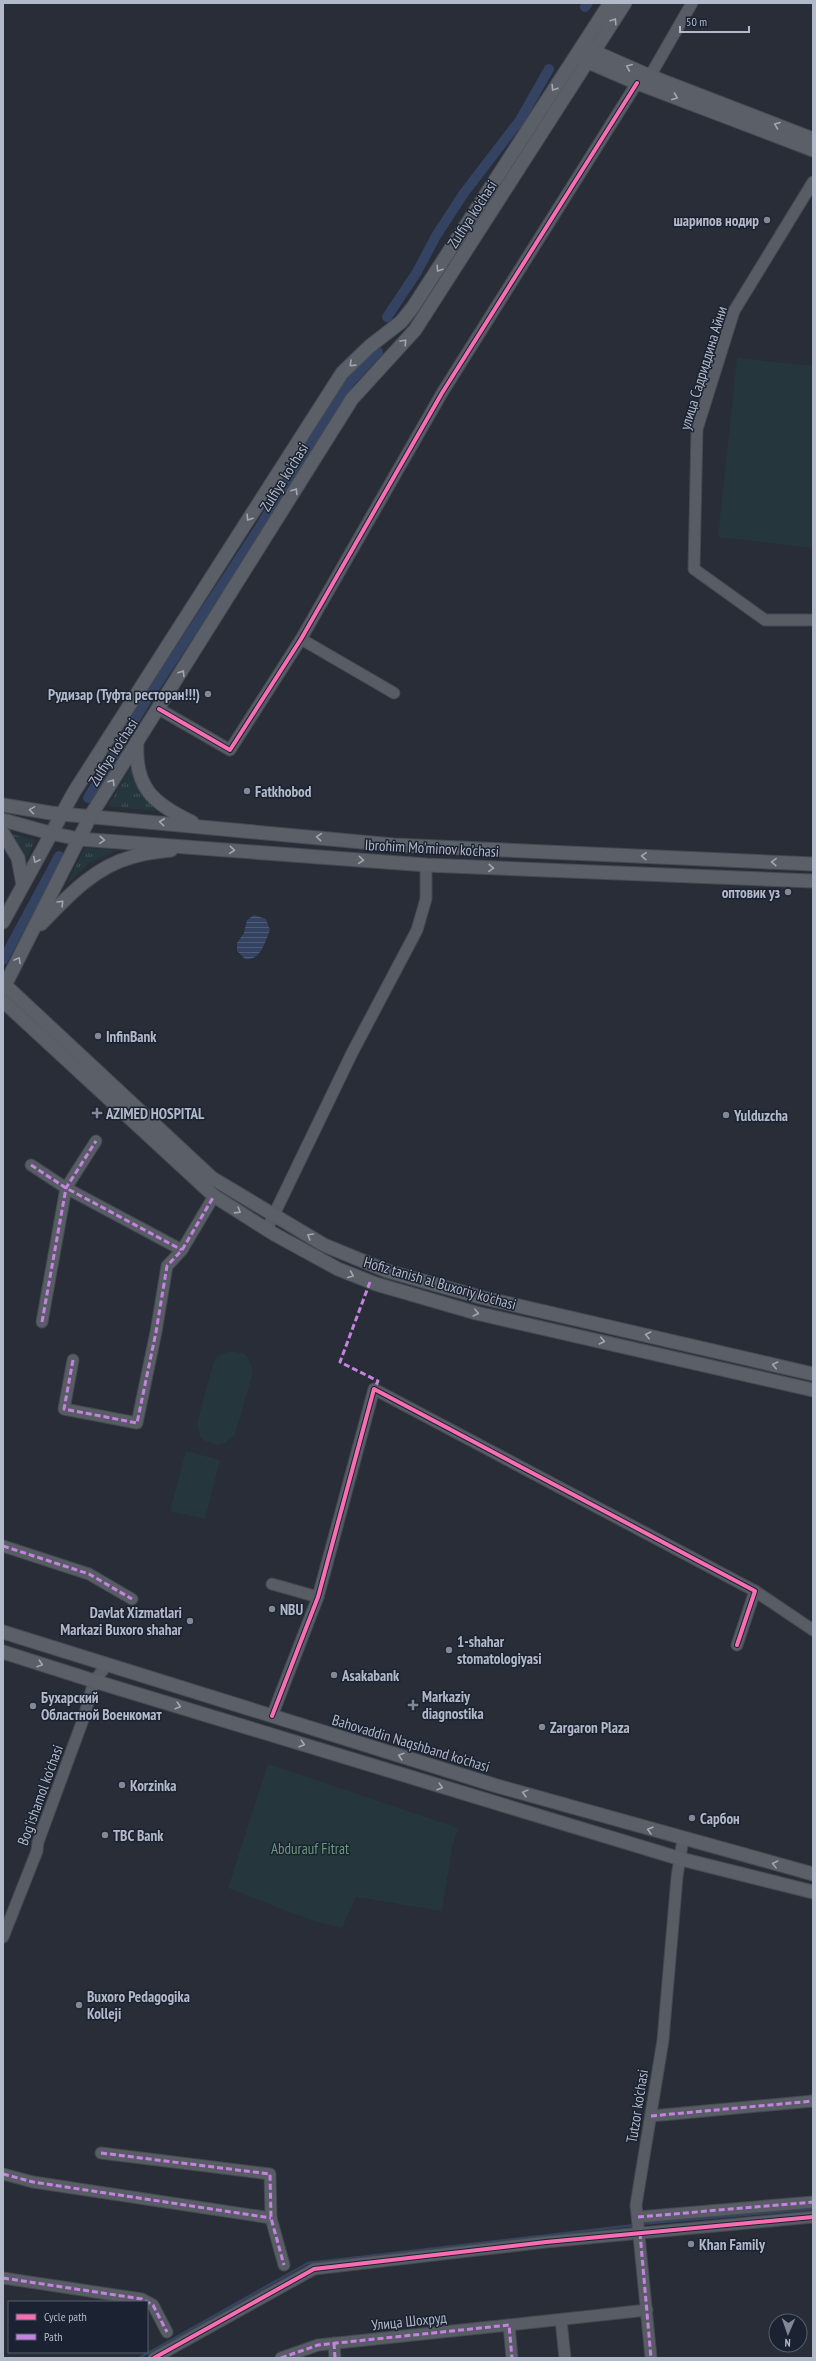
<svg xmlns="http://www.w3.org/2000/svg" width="816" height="2361" font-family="'PT Sans Narrow',sans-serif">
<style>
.grass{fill:url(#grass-tufts)}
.green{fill:#25373d}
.water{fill:url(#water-rules)}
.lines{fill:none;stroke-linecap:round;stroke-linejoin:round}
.stream{stroke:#344361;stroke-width:2.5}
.canal{stroke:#344361;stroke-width:10}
.minor-casing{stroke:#444850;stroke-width:13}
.major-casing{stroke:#464a54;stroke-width:15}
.minor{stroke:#585c65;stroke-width:11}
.major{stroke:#5b5f67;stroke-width:13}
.quiet{stroke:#c483df;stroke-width:3;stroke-dasharray:6 3;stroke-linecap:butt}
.cycleway-casing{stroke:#1b2332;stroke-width:6}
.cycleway{stroke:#f96db3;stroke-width:4}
.oneway{stroke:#a1a7b5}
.poi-dot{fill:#828896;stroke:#1b2332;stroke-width:1.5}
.labels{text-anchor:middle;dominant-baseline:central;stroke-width:3;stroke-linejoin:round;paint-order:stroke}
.street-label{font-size:15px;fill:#b2b9c9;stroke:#1b2332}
.poi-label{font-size:15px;font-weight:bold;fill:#b2b9c9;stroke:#1b2332;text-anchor:start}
.park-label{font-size:15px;fill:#689b78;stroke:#1b2332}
</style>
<defs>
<pattern id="grass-tufts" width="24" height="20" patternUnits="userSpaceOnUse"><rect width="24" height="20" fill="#25373d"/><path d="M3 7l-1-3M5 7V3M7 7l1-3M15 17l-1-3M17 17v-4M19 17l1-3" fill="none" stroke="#425258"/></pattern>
<pattern id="water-rules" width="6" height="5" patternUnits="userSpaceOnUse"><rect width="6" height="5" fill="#344361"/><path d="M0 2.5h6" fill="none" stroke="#4f5c76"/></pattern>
</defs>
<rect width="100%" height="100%" fill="#282d37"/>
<g class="grass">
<path d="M132 766 143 792 155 811 108 806Z"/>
<path d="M12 834 35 840 24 864 20 846Z"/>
<path d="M85 848 118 850 90 862 67 884Z"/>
</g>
<g class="green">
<path d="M737 358 813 366V548L718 537Z"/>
<path d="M231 1351 244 1354 249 1359 253 1372 235 1434 225 1443 218 1445 205 1441 200 1436 197 1423 214 1361 219 1355Z"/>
<path d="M186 1451 220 1460 205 1519 170 1511Z"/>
<path d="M268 1764 458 1828 452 1848 442 1911 356 1897 342 1928C303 1920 266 1902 228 1888Z"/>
</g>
<path class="water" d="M254 915 266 919 270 930C265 942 261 961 245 959L237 951V943L244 933 247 920Z"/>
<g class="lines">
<g class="stream">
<path d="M640 2224 813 2209"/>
<path d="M139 2358 308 2263 635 2225"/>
</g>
<g class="canal">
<path d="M585 7 588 3"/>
<path d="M387 317 417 272 436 236 464 193 520 120 549 69"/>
<path d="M88 798 148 698 258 530 323 423 350 382 378 352"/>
<path d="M3 960 59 856"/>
</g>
<g class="minor-casing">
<g id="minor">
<path d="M650 76 692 3"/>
<path d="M813 182 734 311 697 429 694 569 765 620H813"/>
<path d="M301 639 394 693"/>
<path d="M159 709 230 750 301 639 442 393 637 83"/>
<path d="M31 1165 66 1188 182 1250"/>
<path d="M267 1229 352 1053 417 930 426 899V865"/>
<path d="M42 1322 66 1188 96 1141"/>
<path d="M73 1360 64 1409 137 1423 156 1332 167 1266 182 1250 214 1196"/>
<path d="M3 1546 89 1574 132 1599"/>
<path d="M272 1584 318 1597"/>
<path d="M755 1591 813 1630"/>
<path d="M272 1716 318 1597 374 1389 755 1591 737 1645"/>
<path d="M3 1937 37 1851 38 1842 84 1717 94 1681 107 1665"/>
<path d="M651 2116 813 2101"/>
<path d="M101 2153 270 2174 271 2218 284 2265"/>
<path d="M3 2174 33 2182 271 2218"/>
<path d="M638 2217 813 2202"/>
<path d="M3 2278 142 2299 153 2305 167 2332"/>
<path d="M561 2320 565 2358"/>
<path d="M509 2325 647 2310"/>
<path d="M334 2343 335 2358"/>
<path d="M154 2358 314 2269 546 2242 813 2217"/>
<path d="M281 2358 318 2345 509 2325 512 2358"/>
<path d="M651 2358 636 2205 663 2040 677 1877 683 1839"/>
</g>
</g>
<g class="major-casing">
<g id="major">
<path d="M586 48 650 76 813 139"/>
<path d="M579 58 637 83 813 150"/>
<path d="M137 742C134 788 154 804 192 822"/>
<path d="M3 805 51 813 394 845 813 864"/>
<path d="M3 820 50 833 79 839 426 865 813 881"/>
<path d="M3 833 18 858 23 885"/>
<path d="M3 922 74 792 342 373 370 346 401 322 413 307 610 3"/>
<path d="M41 924C67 897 94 867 132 857 144 853 158 852 171 850"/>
<path d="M5 985 212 1178 324 1245 387 1271 480 1297 813 1374"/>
<path d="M3 989 91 815 352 399 415 330 625 3"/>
<path d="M3 1001 214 1196 274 1234 338 1269 376 1284 476 1313 813 1390"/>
<path d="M3 1632 497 1786 813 1874"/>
<path d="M3 1652 94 1681 681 1859 813 1892"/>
</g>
</g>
<use href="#minor" class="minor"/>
<use href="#major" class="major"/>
<g class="quiet">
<path d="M31 1165 66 1188 182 1250"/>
<path d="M370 1282 340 1362 378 1381 373 1392"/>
<path d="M42 1322 66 1188 96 1141"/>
<path d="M73 1360 64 1409 137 1423 156 1332 167 1266 182 1250 214 1196"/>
<path d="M3 1546 89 1574 132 1599"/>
<path d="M651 2116 813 2101"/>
<path d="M101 2153 270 2174 271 2218 284 2265"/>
<path d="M3 2174 33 2182 271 2218"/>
<path d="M638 2217 813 2202"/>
<path d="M640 2233 651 2358"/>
<path d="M3 2278 142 2299 153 2305 167 2332"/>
<path d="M334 2343 335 2358"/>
<path d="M281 2358 318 2345 509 2325 512 2358"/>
</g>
<g class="cycleway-casing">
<g id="cycleway">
<path d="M159 709 230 750 301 639 442 393 637 83"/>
<path d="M272 1716 318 1597 374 1389 755 1591 737 1645"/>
<path d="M154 2358 314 2269 546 2242 813 2217"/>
</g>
</g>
<use href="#cycleway" class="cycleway"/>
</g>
<defs><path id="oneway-chevron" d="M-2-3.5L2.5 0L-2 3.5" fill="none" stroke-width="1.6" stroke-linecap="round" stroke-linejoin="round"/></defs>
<g class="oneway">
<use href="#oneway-chevron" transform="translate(614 21) rotate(-57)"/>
<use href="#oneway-chevron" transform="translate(629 67) rotate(-157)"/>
<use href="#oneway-chevron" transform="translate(554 88) rotate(122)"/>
<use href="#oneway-chevron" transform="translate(675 97) rotate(21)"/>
<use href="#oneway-chevron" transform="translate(777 125) rotate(-159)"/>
<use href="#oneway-chevron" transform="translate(439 269) rotate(124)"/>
<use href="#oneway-chevron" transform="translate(404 342) rotate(-47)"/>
<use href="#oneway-chevron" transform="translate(352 364) rotate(136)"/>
<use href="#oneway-chevron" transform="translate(295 491) rotate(-58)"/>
<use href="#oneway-chevron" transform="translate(249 518) rotate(123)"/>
<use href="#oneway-chevron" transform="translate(182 673) rotate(-58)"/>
<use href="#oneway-chevron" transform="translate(112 782) rotate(-58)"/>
<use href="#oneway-chevron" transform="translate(32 810) rotate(-171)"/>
<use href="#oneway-chevron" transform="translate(162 822) rotate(-174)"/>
<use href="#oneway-chevron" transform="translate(319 837) rotate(-175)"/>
<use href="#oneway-chevron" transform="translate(102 840) rotate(4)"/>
<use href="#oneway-chevron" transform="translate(232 850) rotate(5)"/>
<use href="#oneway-chevron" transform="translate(644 856) rotate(-177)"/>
<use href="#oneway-chevron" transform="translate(36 860) rotate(117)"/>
<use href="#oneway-chevron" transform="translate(361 860) rotate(5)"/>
<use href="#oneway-chevron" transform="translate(774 862) rotate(-178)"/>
<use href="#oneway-chevron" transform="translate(491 868) rotate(2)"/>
<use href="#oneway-chevron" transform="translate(61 903) rotate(-45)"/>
<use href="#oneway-chevron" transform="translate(18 960) rotate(-62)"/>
<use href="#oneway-chevron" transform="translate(238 1211) rotate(32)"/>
<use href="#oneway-chevron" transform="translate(310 1236) rotate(-149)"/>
<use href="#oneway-chevron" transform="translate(351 1275) rotate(23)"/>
<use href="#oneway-chevron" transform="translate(476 1313) rotate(14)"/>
<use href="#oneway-chevron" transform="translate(648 1335) rotate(-167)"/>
<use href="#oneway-chevron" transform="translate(602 1341) rotate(13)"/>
<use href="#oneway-chevron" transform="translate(775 1365) rotate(-167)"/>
<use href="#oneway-chevron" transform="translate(40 1664) rotate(18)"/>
<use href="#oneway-chevron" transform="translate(178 1706) rotate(17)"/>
<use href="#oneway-chevron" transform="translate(302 1744) rotate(17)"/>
<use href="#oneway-chevron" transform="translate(401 1756) rotate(-163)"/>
<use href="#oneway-chevron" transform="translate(440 1787) rotate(17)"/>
<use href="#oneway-chevron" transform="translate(525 1793) rotate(-165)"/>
<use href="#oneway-chevron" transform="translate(650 1830) rotate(-164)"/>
<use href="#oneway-chevron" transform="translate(775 1864) rotate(-166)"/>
</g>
<g class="poi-dot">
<circle cx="767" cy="220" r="4"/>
<circle cx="208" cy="694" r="4"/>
<circle cx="247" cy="791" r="4"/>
<circle cx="788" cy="892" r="4"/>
<circle cx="98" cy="1036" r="4"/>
<path d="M95 1107h4v4h4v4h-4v4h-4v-4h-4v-4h4z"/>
<circle cx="726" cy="1115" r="4"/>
<circle cx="272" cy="1609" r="4"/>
<circle cx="190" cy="1621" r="4"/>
<circle cx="449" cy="1650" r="4"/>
<circle cx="334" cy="1675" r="4"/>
<path d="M411 1699h4v4h4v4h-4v4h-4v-4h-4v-4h4z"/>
<circle cx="33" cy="1706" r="4"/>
<circle cx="542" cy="1727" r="4"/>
<circle cx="122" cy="1785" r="4"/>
<circle cx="692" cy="1818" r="4"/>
<circle cx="105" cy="1835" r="4"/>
<circle cx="79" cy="2005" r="4"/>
<circle cx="691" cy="2244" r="4"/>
</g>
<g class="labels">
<g class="street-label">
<text transform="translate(472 214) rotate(-57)">Zulfiya ko'chasi</text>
<text transform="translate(703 368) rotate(-73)">улица Садриддина Айни</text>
<text transform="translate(284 477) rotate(-58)">Zulfiya ko'chasi</text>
<text transform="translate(113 752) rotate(-57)">Zulfiya ko'chasi</text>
<text transform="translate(432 848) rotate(3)">Ibrohim Mo'minov ko'chasi</text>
<text transform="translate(440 1283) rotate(16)">Hofiz tanish al Buxoriy ko'chasi</text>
<text transform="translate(411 1743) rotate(17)">Bahovaddin Naqshband ko'chasi</text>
<text transform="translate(40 1795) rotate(-70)">Bog'ishamol ko'chasi</text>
<text transform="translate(637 2106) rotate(-81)">Tutzor ko'chasi</text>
<text transform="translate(409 2321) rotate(-6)">Улица Шохруд</text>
</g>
<g class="poi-label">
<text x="759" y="220" text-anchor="end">шарипов нодир</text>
<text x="200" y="694" text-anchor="end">Рудизар (Туфта ресторан!!!)</text>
<text x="255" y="791">Fatkhobod</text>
<text x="780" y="892" text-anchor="end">оптовик уз</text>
<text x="106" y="1036">InfinBank</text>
<text x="106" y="1113">AZIMED HOSPITAL</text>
<text x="734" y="1115">Yulduzcha</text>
<text x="280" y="1609">NBU</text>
<text x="182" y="1612" text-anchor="end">Davlat Xizmatlari<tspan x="182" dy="17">Markazi Buxoro shahar</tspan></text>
<text x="457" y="1641">1-shahar<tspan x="457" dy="17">stomatologiyasi</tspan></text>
<text x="342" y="1675">Asakabank</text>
<text x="422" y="1696">Markaziy<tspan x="422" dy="17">diagnostika</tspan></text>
<text x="41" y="1697">Бухарский<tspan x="41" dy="17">Областной Военкомат</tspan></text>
<text x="550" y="1727">Zargaron Plaza</text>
<text x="130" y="1785">Korzinka</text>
<text x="700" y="1818">Сарбон</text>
<text x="113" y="1835">TBC Bank</text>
<text x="87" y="1996">Buxoro Pedagogika<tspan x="87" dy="17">Kolleji</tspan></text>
<text x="699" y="2244">Khan Family</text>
</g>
<g class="park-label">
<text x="310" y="1848">Abdurauf Fitrat</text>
</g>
</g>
<rect width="816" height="2361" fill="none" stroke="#b2b9c9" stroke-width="8"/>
<rect x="8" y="2301" width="140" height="52" fill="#1b2332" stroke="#575f6e"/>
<rect x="16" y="2314" width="20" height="6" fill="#f96db3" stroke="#575f6e"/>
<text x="44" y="2321" font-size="12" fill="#b2b9c9">Cycle path</text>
<rect x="16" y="2334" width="20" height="6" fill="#c483df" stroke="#575f6e"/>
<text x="44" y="2341" font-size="12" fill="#b2b9c9">Path</text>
<g transform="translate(788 2333) rotate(182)"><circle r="19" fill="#1b2332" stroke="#575f6e"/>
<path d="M0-3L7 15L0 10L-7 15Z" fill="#828896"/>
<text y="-6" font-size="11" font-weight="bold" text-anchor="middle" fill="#b2b9c9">N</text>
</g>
<path d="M680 26v6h69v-6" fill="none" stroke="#b2b9c9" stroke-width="2"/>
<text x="686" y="26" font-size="12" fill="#b2b9c9" stroke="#1b2332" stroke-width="3" paint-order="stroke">50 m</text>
</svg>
